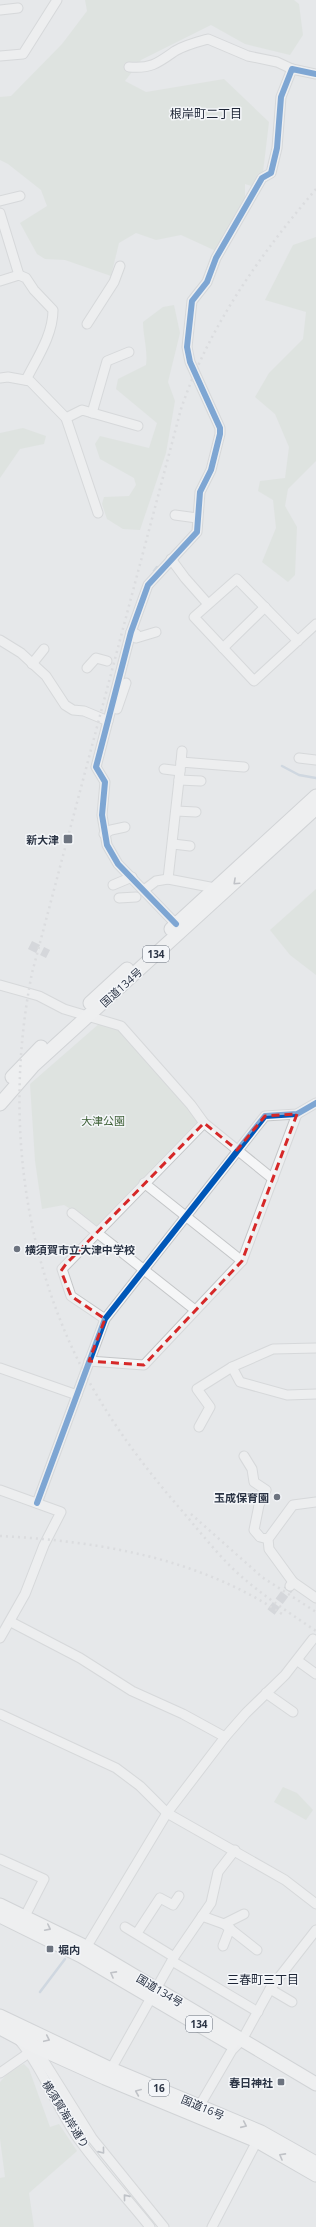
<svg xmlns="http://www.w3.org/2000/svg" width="316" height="2227" font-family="'Open Sans','Noto Sans JP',sans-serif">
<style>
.green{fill:#d6ded6}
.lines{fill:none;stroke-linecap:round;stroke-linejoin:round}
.stream{stroke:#b4c4d5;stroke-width:2.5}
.minor-tunnel{stroke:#c1c4c9;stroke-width:9;stroke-dasharray:9 4.5;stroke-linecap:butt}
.minor-casing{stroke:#c4c6c8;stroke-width:11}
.highway-casing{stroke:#b8bbbf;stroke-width:15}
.minor{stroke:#f5f6f7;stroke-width:9}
.highway{stroke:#f8f8f8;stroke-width:13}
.rail{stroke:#cecfd2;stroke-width:2.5;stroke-dasharray:2 4;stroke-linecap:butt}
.cycleway-casing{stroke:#f4f6f9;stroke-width:8}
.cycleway{stroke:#0057b8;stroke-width:6}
.oneway{stroke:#92969e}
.oneway2{stroke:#90959e}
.marked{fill:none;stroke:#d62828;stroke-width:3;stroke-dasharray:8 5;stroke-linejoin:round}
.poi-dot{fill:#6c737f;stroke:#f4f6f9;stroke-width:1.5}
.labels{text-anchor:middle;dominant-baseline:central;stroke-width:3;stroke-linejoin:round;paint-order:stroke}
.shield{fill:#f4f6f9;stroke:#676e7b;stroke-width:1}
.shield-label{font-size:10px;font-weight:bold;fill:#2b3445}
.poi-label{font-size:11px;font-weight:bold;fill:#2b3445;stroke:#f4f6f9;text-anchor:end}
.street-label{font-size:11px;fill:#2b3445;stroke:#f4f6f9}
.park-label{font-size:11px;fill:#3f6138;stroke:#f4f6f9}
.neighbourhood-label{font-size:12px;fill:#1d2536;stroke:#f4f6f9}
</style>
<rect width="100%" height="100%" fill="#e6e8ea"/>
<g class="green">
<path d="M85 0H294L299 4 303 35 290 55 245 44 211 25 141 60 125 81 146 92 224 79 269 122 261 189 245 184V206L216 251 181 235 156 240 136 233 119 243 111 276 65 260 45 259 37 254 20 223 47 206 41 190 8 164 0 160V97L11 96 62 44 87 11Z"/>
<path d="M316 237V461L288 489 285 506 297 527 295 575 288 582 262 562 276 528 273 500 258 491 260 481 285 478 289 447 275 414 255 397 269 373 303 339 306 312 265 300 293 245Z"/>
<path d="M174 305 180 333 168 382 175 401 166 453 140 530 123 529 107 519 102 504 104 497 129 496 136 485 134 478 100 459 95 444 100 436 149 448 157 423 116 389 118 379 146 365C148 350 143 336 143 322L163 307Z"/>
<path d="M23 428 46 436 44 444 20 449 0 478V433Z"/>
<path d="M316 889V975L290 955 270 930Z"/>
<path d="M100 1023 119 1031 202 1124 98 1226 64 1205 42 1209 35 1161 30 1084Z"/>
<path d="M283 1787 297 1793 313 1810 306 1820 274 1802Z"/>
<path d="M24 2064 29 2069 50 2127 59 2124 77 2151 29 2193 34 2227H0V2178L5 2177 0 2139V2082L11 2070Z"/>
</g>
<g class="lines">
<g class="stream">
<path d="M154 571 157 567"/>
<path d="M282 766 299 775 316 778"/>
<path d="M40 1992 65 1959"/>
</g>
<g class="minor-tunnel">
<path d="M30 945 48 954"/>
<path d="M271 1612 290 1587"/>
</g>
<g class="minor-casing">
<g id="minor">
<path d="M0 10 18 8"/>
<path d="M0 56 23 54 57 0"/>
<path d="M129 67C151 69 158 63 175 51 185 45 197 42 208 39L248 56 277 62 292 69"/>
<path d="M0 201 20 196"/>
<path d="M0 213 19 275"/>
<path d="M0 281 19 275 26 278 34 290 53 310C53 335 37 358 26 380"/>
<path d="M87 324 114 282 120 266"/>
<path d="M0 378 8 377 30 381 66 418 98 513"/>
<path d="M92 413 107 361 129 352"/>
<path d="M66 418 82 410 138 426"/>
<path d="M175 515 197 518"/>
<path d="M171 559 185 578 208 604"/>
<path d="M131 632 136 634V638L156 632"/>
<path d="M0 640 21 653 46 676 65 705 73 710 84 711 108 721"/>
<path d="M298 641 237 579 194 617 254 681 316 624"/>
<path d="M223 648 265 607"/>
<path d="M32 664 44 649"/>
<path d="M87 668 96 658 107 661"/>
<path d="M117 709 126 683"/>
<path d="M299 758 316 760"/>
<path d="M181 762 182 751"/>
<path d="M164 769 180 771"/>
<path d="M179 780 201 781"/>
<path d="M176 811 196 812"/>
<path d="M104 834 111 830 125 827"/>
<path d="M173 844 190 846"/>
<path d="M168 879 181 762 244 767"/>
<path d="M113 885 132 877"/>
<path d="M144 890 156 881 168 879 215 888"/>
<path d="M119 898 136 897"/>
<path d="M176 924 118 864 107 845 102 815 105 782 96 767 131 632 148 585 197 532 200 492 211 470 220 434V428L190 362 187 347 192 301 207 282 216 258 262 178 271 173 277 148 281 97 292 69 316 74"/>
<path d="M0 985 39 996 64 1009 121 1026 191 1105 204 1123 273 1179"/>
<path d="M144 1183 242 1261"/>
<path d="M72 1213 195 1310"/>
<path d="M105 1319 71 1296 62 1269 204 1123"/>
<path d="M89 1361 144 1365 242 1261 297 1114"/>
<path d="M232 1367 240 1382 287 1395 316 1394"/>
<path d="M0 1368 77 1395"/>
<path d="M199 1427 210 1407 197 1389 232 1367 273 1349 316 1348"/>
<path d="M244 1456 252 1469 254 1482 266 1490 259 1505 254 1530 260 1537 268 1539"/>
<path d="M0 1490 61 1512 44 1545 25 1594 0 1638"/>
<path d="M37 1503 105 1319 265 1116 297 1114 316 1103"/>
<path d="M293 1582 269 1549 268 1539 293 1505 316 1502"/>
<path d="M290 1586 293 1582 316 1598"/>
<path d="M11 1622 80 1658 132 1691 183 1714 225 1737"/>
<path d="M298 1661 316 1674"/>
<path d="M266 1693 293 1712"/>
<path d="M0 1714 116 1768 140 1786 167 1813 285 1880 316 1904"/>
<path d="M0 1859 44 1879 25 1916"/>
<path d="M202 1916 224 1924 257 1950"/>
<path d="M224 1924 244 1914"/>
<path d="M125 1927 174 1957"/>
<path d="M137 1933 160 1898 173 1905 179 1896"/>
<path d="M223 1946 230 1928"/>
<path d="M84 1951 167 1813 225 1737 246 1713 285 1675 313 1639"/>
<path d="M172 1961 258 2012"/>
<path d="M270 1989 292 2002"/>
<path d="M19 2040C43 2069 56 2106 77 2137 99 2168 126 2197 150 2227"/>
<path d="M35 2047 92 2138 164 2227"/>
<path d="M111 2069 174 1957 211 1903 218 1872 235 1850"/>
<path d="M0 2073 33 2050"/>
<path d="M200 2105 232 2050 242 2040 270 1989 316 1930"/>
<path d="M212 2227 257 2141"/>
</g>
</g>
<g class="highway-casing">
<g id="highway">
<path d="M171 929 316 796"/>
<path d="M90 1003 127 969"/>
<path d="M12 1077 41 1047"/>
<path d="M0 1104 33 1066 316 808"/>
<path d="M0 1905 86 1947 316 2084"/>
<path d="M0 1916 81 1956 231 2044"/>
<path d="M0 2016 111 2069 261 2132 316 2163"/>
<path d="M0 2028 34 2046 105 2078 257 2141 316 2175"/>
</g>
</g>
<use href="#minor" class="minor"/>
<use href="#highway" class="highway"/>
<g class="rail">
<path d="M316 189C260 255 209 326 181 409L32 973C4 1114 22 1266 95 1392 120 1435 150 1474 183 1512 202 1534 220 1558 242 1577 265 1597 291 1614 316 1631"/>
<path d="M191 1514 262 1577 316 1612"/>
<path d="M0 1536C98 1541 199 1558 282 1614"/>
</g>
<g class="cycleway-casing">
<g id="cycleway">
<path d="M176 924 118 864 107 845 102 815 105 782 96 767 131 632 148 585 197 532 200 492 211 470 220 434V428L190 362 187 347 192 301 207 282 216 258 262 178 271 173 277 148 281 97 292 69 316 74"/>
<path d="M37 1503 105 1319 265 1116 297 1114 316 1103"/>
</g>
</g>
<use href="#cycleway" class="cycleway"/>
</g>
<defs><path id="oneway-chevron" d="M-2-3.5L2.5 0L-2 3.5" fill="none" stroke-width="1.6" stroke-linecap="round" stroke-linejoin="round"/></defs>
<g class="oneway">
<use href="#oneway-chevron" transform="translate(236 882) rotate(137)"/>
<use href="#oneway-chevron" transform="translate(48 1928) rotate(27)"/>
<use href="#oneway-chevron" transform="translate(113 1974) rotate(-151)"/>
<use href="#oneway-chevron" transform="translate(47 2039) rotate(25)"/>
<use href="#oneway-chevron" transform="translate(138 2092) rotate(-157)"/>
<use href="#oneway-chevron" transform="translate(244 2125) rotate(24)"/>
<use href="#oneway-chevron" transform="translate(282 2156) rotate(-151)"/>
</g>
<g class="oneway2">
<use href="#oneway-chevron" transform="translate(102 2151) rotate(51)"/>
<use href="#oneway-chevron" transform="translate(126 2197) rotate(-129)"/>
</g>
<path d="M0 0H316V2227H0ZM297 1114 242 1261 144 1365 89 1361 105 1319 71 1296 61 1271 66 1264 204 1123 237 1150 265 1116Z" fill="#e6e8ea" fill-opacity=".55" fill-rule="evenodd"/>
<path class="marked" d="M297 1114 242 1261 144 1365 89 1361 105 1319 71 1296 61 1271 66 1264 204 1123 237 1150 265 1116Z"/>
<g class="poi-dot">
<rect x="63" y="834" width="10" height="10" rx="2"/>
<circle cx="17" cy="1249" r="4"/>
<circle cx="277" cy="1497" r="4"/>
<rect x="46" y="1945" width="8" height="8" rx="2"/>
<rect x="277" y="2078" width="8" height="8" rx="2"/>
</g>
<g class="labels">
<g class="shield">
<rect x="143" y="946" width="26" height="16" rx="3"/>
<rect x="186" y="2016" width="26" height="16" rx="3"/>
<rect x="149" y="2080" width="20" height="16" rx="3"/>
</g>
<g class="shield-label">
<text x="156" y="954">134</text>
<text x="199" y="2024">134</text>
<text x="159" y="2088">16</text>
</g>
<g class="poi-label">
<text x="59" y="839">新大津</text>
<text x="25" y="1249" text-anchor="start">横須賀市立大津中学校</text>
<text x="269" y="1497">玉成保育園</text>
<text x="58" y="1949" text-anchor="start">堀内</text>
<text x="273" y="2082">春日神社</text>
</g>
<g class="street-label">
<text transform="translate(121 987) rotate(-42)">国道134号</text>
<text transform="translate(160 1990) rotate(31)">国道134号</text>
<text transform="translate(203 2107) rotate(23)">国道16号</text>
<text transform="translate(66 2114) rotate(58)">横須賀海岸通り</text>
</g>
<g class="park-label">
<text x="103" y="1120">大津公園</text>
</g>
<g class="neighbourhood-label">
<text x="206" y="113">根岸町二丁目</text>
<text x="263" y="1979">三春町三丁目</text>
</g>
</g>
</svg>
